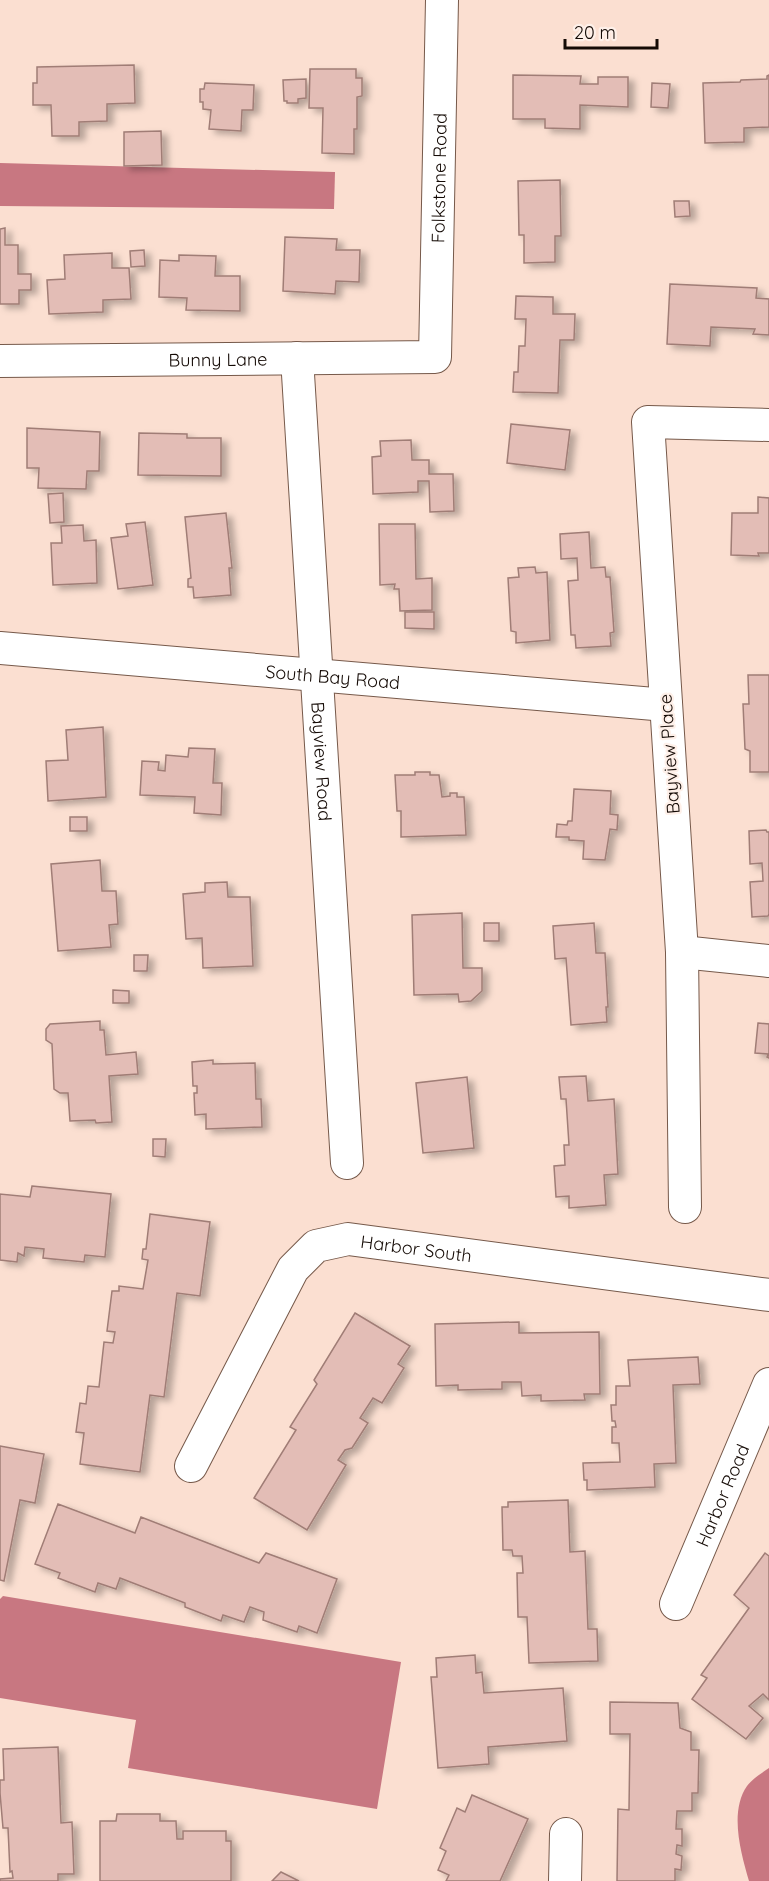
<svg xmlns="http://www.w3.org/2000/svg" width="769" height="1881" font-family="Quicksand,sans-serif">
<style>
.water{fill:#c87781}
.building{fill:#e3bdb6;stroke:#a07d76;stroke-width:1.5;filter:url(#shadow)}
.lines{fill:none;stroke-linecap:round;stroke-linejoin:round}
.minor-casing{stroke:#76594a;stroke-width:34}
.minor{stroke:#fff;stroke-width:32}
.labels{text-anchor:middle;dominant-baseline:central;stroke-width:4.5;stroke-linejoin:round;paint-order:stroke}
.street-label{font-size:18px;fill:#140a05;stroke:#fef0e9}
</style>
<defs>
<filter id="shadow"><feDropShadow dx="6" dy="4" stdDeviation="3" flood-color="#0004"/></filter>
</defs>
<rect width="100%" height="100%" fill="#fbdfd1"/>
<g class="water">
<path d="M0 163 335 172 334 209 0 206Z"/>
<path d="M3 1596 401 1662 377 1809 128 1768 136 1720 0 1698V1599Z"/>
<path d="M769 1768V1881H749C741 1853 729 1812 747 1786 752 1779 762 1773 769 1768Z"/>
</g>
<g class="building">
<path d="M134 65 135 103 107 104V121L79 122V136H52L51 105H33V83H37V67Z"/>
<path d="M310 69H356V78H362V96L357 97V129H354V154L322 153 323 108H309Z"/>
<path d="M513 75 581 76 580 84H598V77H628V107L580 105V129L545 128V119H513Z"/>
<path d="M769 75V127L744 128V142L705 143 703 83 740 82 741 80 767 79V76Z"/>
<path d="M306 79V98L298 99V103H287V101H284L283 80Z"/>
<path d="M205 83 254 85 253 110H242L241 131 209 129 211 110 203 109V102H200V89H204Z"/>
<path d="M652 83 670 84 668 108 651 107Z"/>
<path d="M161 131 162 165 124 166V132Z"/>
<path d="M560 180 561 236H555V262L524 263V235H519L518 181Z"/>
<path d="M674 201H689L690 216 675 217Z"/>
<path d="M5 228V245H18V274H31V290H19V304H0V229Z"/>
<path d="M285 237 337 239 336 250H360L359 282 336 281 335 294 283 291Z"/>
<path d="M144 250 145 266 131 267 130 251Z"/>
<path d="M112 253V268H129L131 299 103 300V312L49 314 47 280 65 279 64 255Z"/>
<path d="M179 255 216 256 215 276H240V311L186 310 187 298 159 297 160 260 179 261Z"/>
<path d="M670 284 757 288 756 298 769 299V335L753 334 755 329 711 327 710 346 667 344Z"/>
<path d="M516 296 553 297V314H575L574 340H560L558 393 513 392 514 372H518L519 346H525L526 319H515Z"/>
<path d="M511 424 570 430 565 470 507 463Z"/>
<path d="M27 428 100 432 99 471H87L86 489 38 488 39 468H27Z"/>
<path d="M139 433 187 434V438H221V476L138 475Z"/>
<path d="M411 440 412 460H429V474H453L454 511 430 512 429 481H418V492L373 494 372 457 381 456 380 441Z"/>
<path d="M63 493 64 522 50 523 48 494Z"/>
<path d="M758 497 769 498V553H758L759 556 731 555 732 513H758Z"/>
<path d="M226 513 232 568H229L231 595 194 598 193 587H188V579L191 578 185 517Z"/>
<path d="M145 522 153 585 118 589 111 538 128 536 126 524Z"/>
<path d="M379 524H415L416 579 432 578V610L400 611 399 589H394L395 584 380 585Z"/>
<path d="M83 525 84 541 96 540 97 583 53 585 51 543H62L61 526Z"/>
<path d="M589 532 591 568 605 567 606 577H610L614 632 610 633 611 646 576 648 575 635H571L568 581 578 580 577 558 561 559 560 534Z"/>
<path d="M535 567 536 573 547 572 550 640 516 643V632L511 631 508 578 519 577 518 568Z"/>
<path d="M405 612H434V629L405 628Z"/>
<path d="M748 675H769V772H750V751L745 749 743 704H749Z"/>
<path d="M103 727 106 797 48 801 46 761 68 760 66 730Z"/>
<path d="M189 748 215 749 213 783H222L221 815 194 813 195 797 140 795 142 761 159 762 158 770 165 771 166 755 188 757Z"/>
<path d="M415 772H430V775H439L442 797 450 796V793H457V797H464L466 835 401 837V811H397L395 775H415Z"/>
<path d="M574 789 611 791 610 814 618 815 617 830 610 829 605 860 583 859 584 841 569 840V837H556L557 824 567 825 568 821H572Z"/>
<rect x="70" y="817" width="17" height="14"/>
<path d="M766 830 767 832H769V914L768 916 752 917 750 882 763 881 762 863 750 864 749 831Z"/>
<path d="M100 860 102 891H116L118 924 109 925 111 947 58 951 51 864Z"/>
<path d="M227 882 228 897H250L253 966 203 968 202 938 186 939 183 894 205 892V883Z"/>
<path d="M462 913 463 968H482V991L471 1001 459 1002 458 994 414 995 412 915Z"/>
<rect x="484" y="923" width="15" height="18"/>
<path d="M594 923 596 953H605L608 1007H606L607 1022 571 1025 566 958 555 959 553 926Z"/>
<path d="M134 955H148L147 971H134Z"/>
<path d="M113 990 129 991V1003H113Z"/>
<path d="M100 1021V1030H104L106 1055 136 1052 138 1074 109 1076 112 1122 96 1123 95 1120 70 1121 68 1093H60L54 1089 52 1044 46 1040V1029L50 1024Z"/>
<path d="M758 1023 769 1024V1058L767 1057 768 1054 755 1053Z"/>
<path d="M213 1060V1064L255 1063 256 1099H261L262 1127 206 1129V1114L195 1115 194 1093H197V1086H193L192 1062Z"/>
<path d="M586 1076 588 1101 614 1099 618 1174 604 1175 606 1205 569 1208V1196L556 1197 554 1166 565 1165 564 1145H569L566 1099H561L559 1077Z"/>
<path d="M467 1077 474 1148 423 1153 416 1083Z"/>
<path d="M153 1139H166L165 1157 153 1156Z"/>
<path d="M32 1186 111 1194 105 1257 85 1255 84 1262 43 1258 44 1249 25 1247 24 1256 18 1253 17 1262 0 1260V1194L30 1197Z"/>
<path d="M150 1214 210 1222 200 1296 177 1293 164 1397 150 1395 140 1472 80 1464 84 1433 76 1432 80 1403 86 1404 88 1386 99 1387 104 1342 113 1343 115 1332 107 1331 112 1291H119V1286L143 1289 148 1260 142 1259 143 1249H146Z"/>
<path d="M355 1313 410 1346 398 1364 404 1368 382 1403 373 1398 360 1418 368 1423 352 1448 345 1450 338 1460 346 1465 307 1530 254 1498 296 1430 290 1427 317 1384 314 1380Z"/>
<path d="M519 1322V1333L599 1332 600 1394H584L585 1400 541 1401V1395L522 1396 521 1382H502V1389L458 1390V1385L436 1386 435 1324Z"/>
<path d="M698 1357 700 1384 673 1385 676 1463 654 1464 655 1487 587 1490V1480H584L583 1463 620 1462 619 1443H612V1427H616L615 1421H612L611 1405H616V1386H630L628 1360Z"/>
<path d="M0 1446 44 1454 35 1503 20 1500 4 1581 0 1580Z"/>
<path d="M568 1500 570 1552 585 1551 588 1629H597L598 1661 529 1663 527 1617H518L517 1573H523L522 1556H513L512 1550H503L502 1507H508V1502Z"/>
<path d="M58 1504 135 1533 141 1517 259 1563 266 1553 337 1579 317 1633 299 1626 297 1632 263 1620 264 1612 250 1607 244 1622 223 1615 221 1621 185 1607V1603L120 1578 116 1589 98 1583 95 1592 58 1578 60 1573 35 1564Z"/>
<path d="M765 1553 769 1556V1700L763 1694 749 1706 763 1718 746 1739 692 1699 707 1678 701 1675 749 1608 734 1595Z"/>
<path d="M475 1655 476 1673 482 1672 484 1693 563 1688 567 1741 488 1747 489 1764 438 1768 431 1677H437L436 1658Z"/>
<path d="M610 1702 678 1703 680 1728 691 1732V1750H699L698 1793H692V1811H677L676 1829H682V1846L677 1845 676 1854 682 1856 681 1870 675 1869V1881H617L618 1809 629 1810 630 1734H610Z"/>
<path d="M58 1747 61 1823 72 1822 74 1874H58V1881H0V1879L13 1878 12 1871 10 1872 8 1828H3L0 1793V1780H4L3 1749Z"/>
<path d="M472 1795 528 1819 500 1881H446L449 1875 438 1870 446 1851 440 1848 457 1808 465 1812Z"/>
<path d="M117 1814H160V1821H176L177 1839H183V1831H226V1841H231V1881H100V1821H116Z"/>
<path d="M281 1872 299 1881H272Z"/>
</g>
<g class="lines">
<g class="minor-casing">
<g id="minor">
<path id="s1" d="M297 358 347 1163"/>
<path id="s2" d="M0 361 435 357 442 0"/>
<path id="s3" d="M0 648 666 705"/>
<path d="M682 952 769 961"/>
<path d="M685 1207 682 952 648 422 769 425"/>
<path id="s4" d="M191 1466 293 1269 316 1246 348 1239 769 1295"/>
<path id="s5" d="M676 1604 769 1384"/>
<path d="M565 1881 566 1834"/>
</g>
</g>
<use href="#minor" class="minor"/>
</g>
<g class="labels">
<g class="street-label">
<text stroke="none"><textPath href="#s2" startOffset="614">Folkstone Road</textPath></text>
<text stroke="none"><textPath href="#s2" startOffset="218">Bunny Lane</textPath></text>
<text stroke="none"><textPath href="#s3" startOffset="334">South Bay Road</textPath></text>
<text transform="translate(669 754) rotate(-94)">Bayview Place</text>
<text stroke="none"><textPath href="#s1" startOffset="404">Bayview Road</textPath></text>
<text stroke="none"><textPath href="#s4" startOffset="356">Harbor South</textPath></text>
<text stroke="none"><textPath href="#s5" startOffset="118">Harbor Road</textPath></text>
</g>
</g>
<path d="M565 39v9h92v-9" fill="none" stroke="#140a05" stroke-width="3"/>
<text x="574" y="39" font-size="18" fill="#140a05" stroke="#fef0e9" stroke-width="4.5" paint-order="stroke">20 m</text>
</svg>
